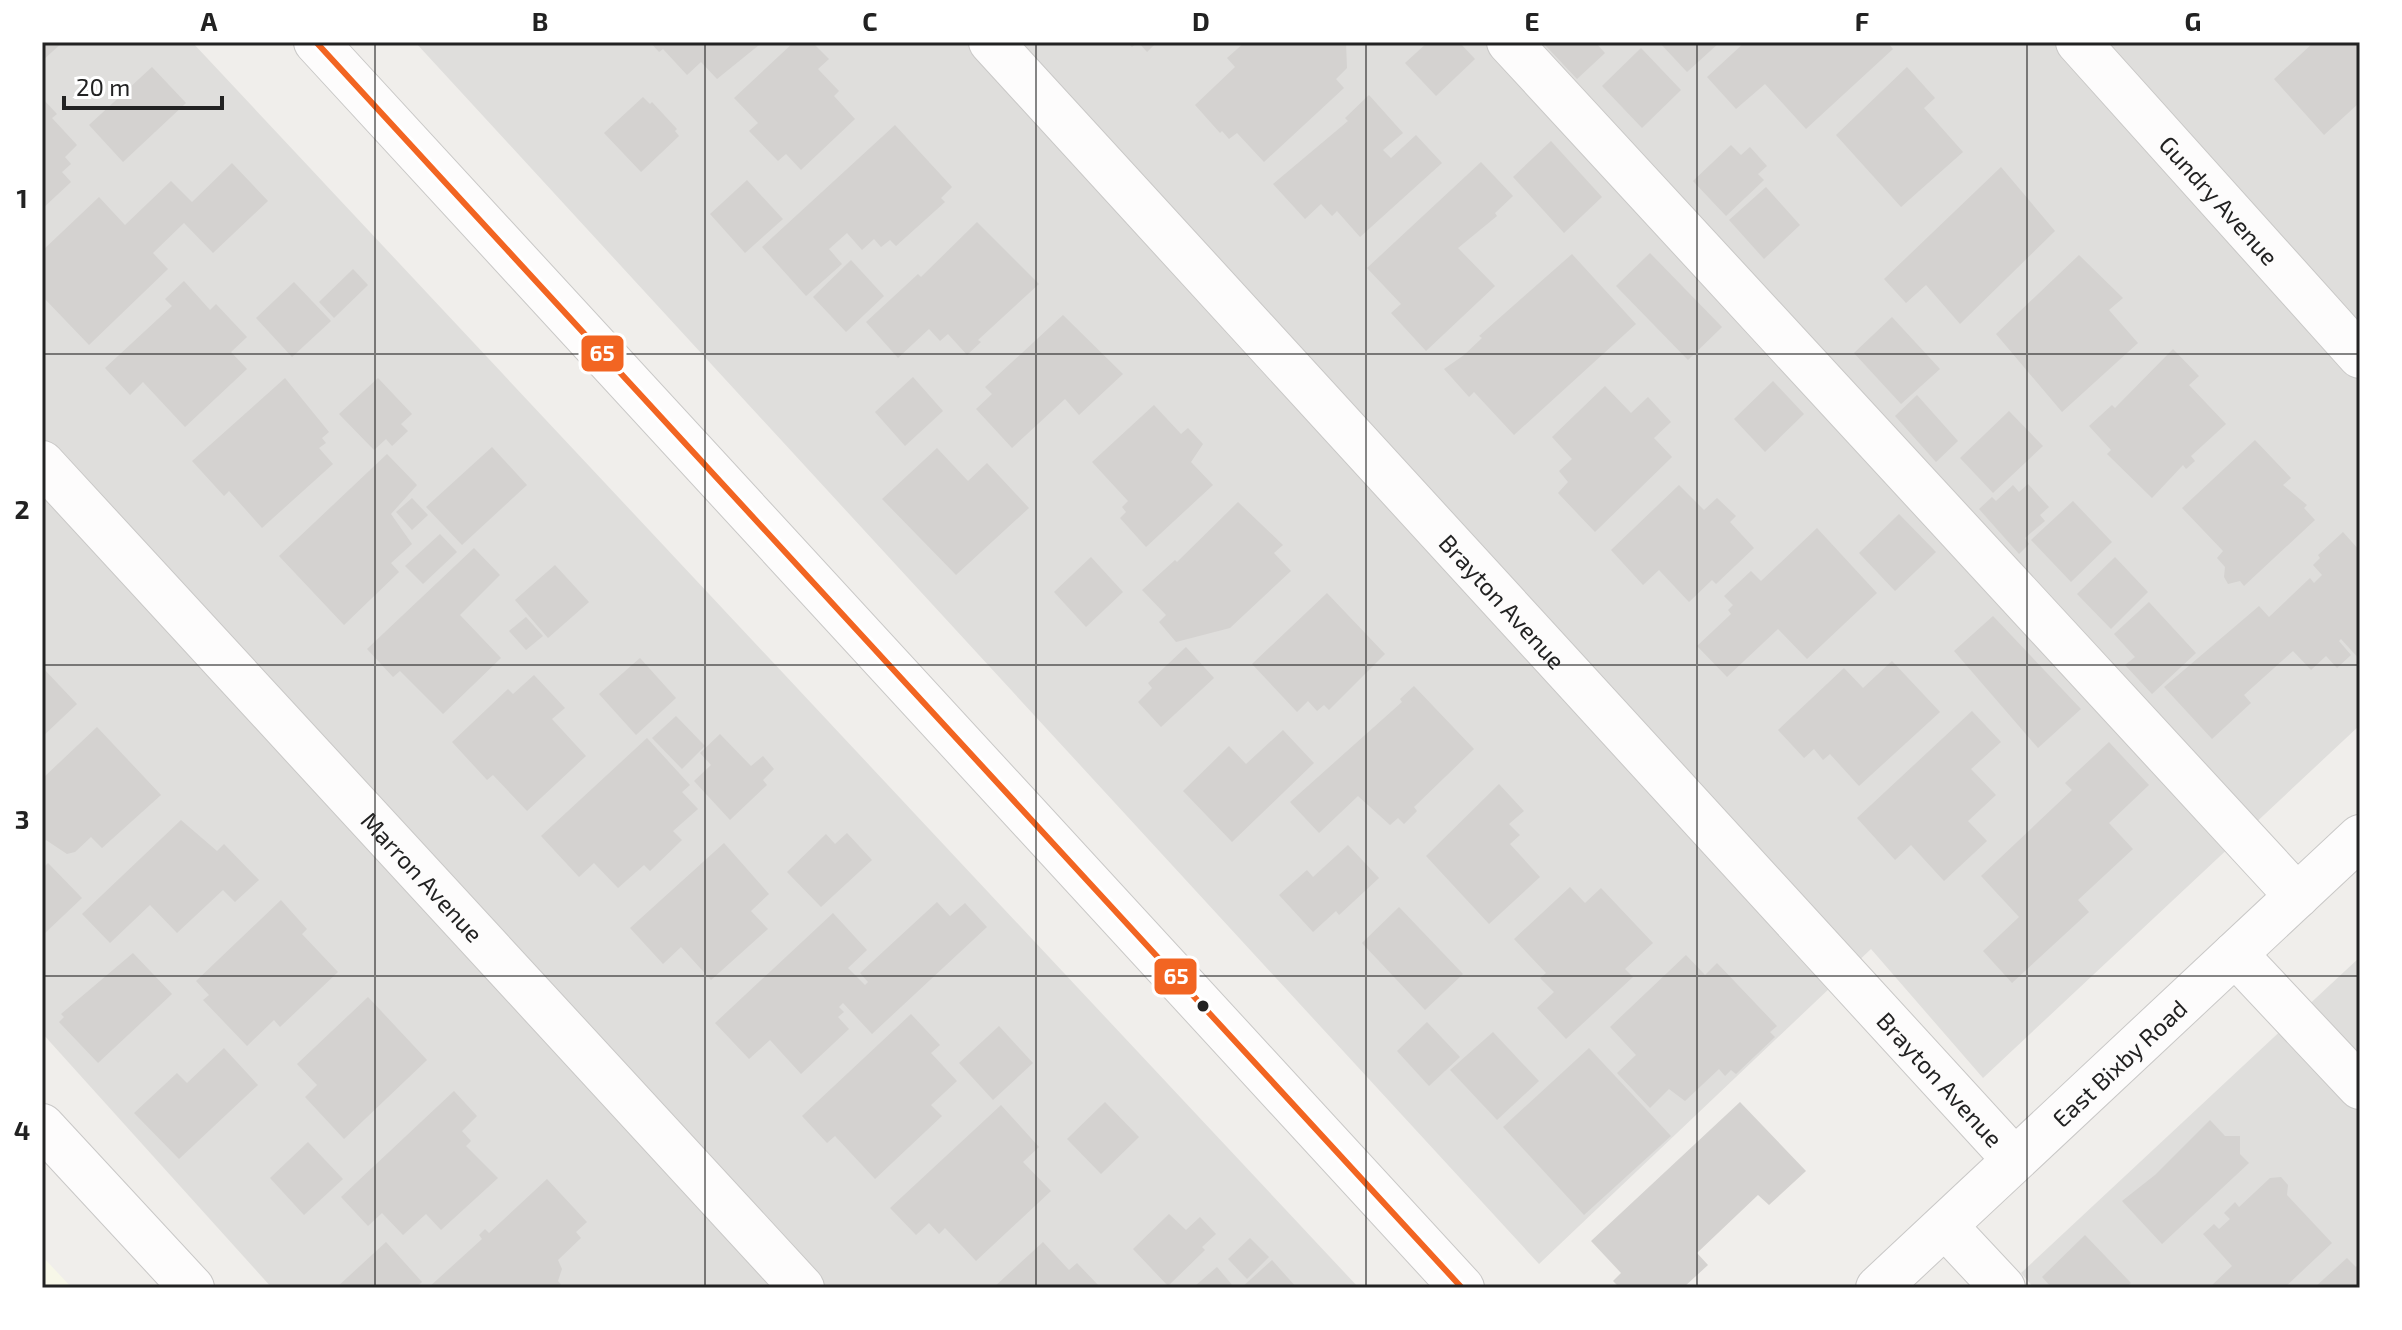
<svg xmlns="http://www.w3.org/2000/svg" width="2402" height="1330" font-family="'Exo 2',sans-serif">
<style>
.residential{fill:#dfdedc}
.education{fill:#f7f7e8}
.building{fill:#d4d2d0}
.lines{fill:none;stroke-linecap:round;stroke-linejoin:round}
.minor-casing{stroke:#c9c8c7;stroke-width:46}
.minor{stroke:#fdfcfc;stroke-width:44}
.bus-1-casing{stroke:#fff;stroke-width:12}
.bus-1{stroke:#f26522;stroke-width:6}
.grid{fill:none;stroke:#222;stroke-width:2;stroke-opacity:0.55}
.bus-dot{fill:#222;stroke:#fff;stroke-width:3}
.labels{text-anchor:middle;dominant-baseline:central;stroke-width:7;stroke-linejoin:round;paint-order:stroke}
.street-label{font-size:24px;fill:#222;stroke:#fff}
.line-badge{stroke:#fff;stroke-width:3}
.badge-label{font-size:22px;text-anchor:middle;font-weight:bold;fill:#fff}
.neatline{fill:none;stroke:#222;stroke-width:3}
.grid-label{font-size:26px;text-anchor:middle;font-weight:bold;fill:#222}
</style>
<rect width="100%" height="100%" fill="#f0eeeb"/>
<g class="residential">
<path d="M42 42H192L1359 1288H272L42 1033Z"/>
<path d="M415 42H2360V725L1983 1078 1871 949 1539 1264Z"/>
<path d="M2360 957V1288H2034L2021 1273Z"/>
</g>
<path class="education" d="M42 1256 72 1288H42Z"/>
<g class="building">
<path d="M42 42H63L42 61Z"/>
<path d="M650 42H757L759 45 717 79 701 62 687 75 663 49 659 52Z"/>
<path d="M794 42H812L829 59 818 69 839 91 834 96 855 119 801 170 786 154 778 161 749 131 758 123 734 98Z"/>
<path d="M1127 42H1157L1147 52 1138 42 1132 47Z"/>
<path d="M1245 42H1346L1347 68 1336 79 1344 88 1264 162 1237 133 1229 139 1222 131 1220 133 1195 105 1235 67 1227 58Z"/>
<path d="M1428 42H1459L1475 59 1436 96 1405 63Z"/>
<path d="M1548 42H1595L1605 53 1577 79 1545 45Z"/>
<path d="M1659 42H1720L1687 72Z"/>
<path d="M1745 42H1887L1893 49 1806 129 1765 84 1736 109 1707 77Z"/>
<path d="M2314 42H2360V106L2358 104 2324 135 2274 79Z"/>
<path d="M1641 48 1681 90 1642 128 1602 86Z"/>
<path d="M152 67 186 103 123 162 89 125Z"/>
<path d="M1907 67 1935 98 1924 108 1963 152 1901 207 1836 135Z"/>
<path d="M1369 95 1403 133 1383 150 1391 158 1416 135 1442 163 1360 237 1337 211 1332 216 1321 204 1305 219 1273 184 1348 121 1345 118Z"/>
<path d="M643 97 650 104 652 102 677 129 675 131 679 136 641 172 604 133Z"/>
<path d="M42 98 57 114 52 118 77 145 65 157 71 164 62 172 71 182 42 209Z"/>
<path d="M895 125 952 187 941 198 945 202 896 246 890 240 881 247 874 239 862 250 847 233 829 249 842 264 806 296 762 247Z"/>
<path d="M1551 141 1602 197 1564 233 1513 177Z"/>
<path d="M1731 145 1741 155 1750 147 1767 166 1758 174 1764 180 1726 216 1693 181Z"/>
<path d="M1481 162 1513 196 1495 213 1497 216 1458 248 1495 286 1426 351 1391 313 1401 304 1367 268Z"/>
<path d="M232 163 268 201 213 253 184 223 153 253 168 269 89 345 42 296V251L99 197 125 225 171 181 192 202Z"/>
<path d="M2001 167 2055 231 1960 324 1926 285 1906 303 1884 279Z"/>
<path d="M747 180 783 219 745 253 710 214Z"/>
<path d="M1766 187 1800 225 1764 259 1729 220Z"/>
<path d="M977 222 1039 284 978 340 981 342 967 355 948 334 940 341 929 329 898 358 866 322 918 274 921 277Z"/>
<path d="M1650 253 1722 327 1688 360 1616 286Z"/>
<path d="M1572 254 1636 324 1514 435 1474 392 1469 397 1444 369 1464 355 1482 338 1479 336Z"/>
<path d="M2079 255 2123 298 2109 310 2138 343 2062 412 1996 334Z"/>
<path d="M851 260 884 296 846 332 813 297Z"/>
<path d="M353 269 368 285 334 318 319 302Z"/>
<path d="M184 281 210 310 216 304 247 337 231 352 247 369 185 427 143 382 130 395 105 368 172 306 165 299Z"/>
<path d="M294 282 331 321 292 357 256 318Z"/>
<path d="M1063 315 1123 374 1079 415 1065 399 1012 448 976 409 992 394 985 387Z"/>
<path d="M1892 317 1940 369 1901 404 1854 353Z"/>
<path d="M2173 349 2199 376 2189 385 2226 424 2191 456 2195 461 2186 469 2183 465 2152 498 2107 454 2111 450 2089 426 2112 405 2115 408Z"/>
<path d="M913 377 943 411 905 446 875 412Z"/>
<path d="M285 378 329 432 322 438 326 443 319 448 333 464 262 528 229 491 224 496 192 461Z"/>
<path d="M378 378 412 414 401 424 408 431 392 446 386 439 374 450 339 414Z"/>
<path d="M1773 381 1804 414 1765 452 1734 419Z"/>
<path d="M1605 386 1631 413 1648 397 1671 422 1654 438 1672 457 1595 532 1558 493 1568 482 1559 471 1572 459 1552 437Z"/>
<path d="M1917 395 1958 441 1936 462 1895 416Z"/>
<path d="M1154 405 1181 434 1188 428 1203 444 1191 462 1213 485 1146 547 1120 518 1126 512 1122 507 1128 501 1092 462Z"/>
<path d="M2009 411 2043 446 1993 493 1960 458Z"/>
<path d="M2255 440 2291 478 2283 485 2307 505 2304 508 2315 520 2244 586 2240 581 2228 584 2224 577 2225 567 2217 558 2223 551 2182 508Z"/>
<path d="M492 447 527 485 462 545 426 507Z"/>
<path d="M937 448 968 481 987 463 1029 508 956 575 882 499Z"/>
<path d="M387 454 417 485 391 514 412 544 391 563 399 572 344 625 279 556Z"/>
<path d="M2028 484 2049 507 2040 515 2045 521 2025 538 2029 544 2019 554 1979 509 1992 497 1996 501 2013 485 2019 492Z"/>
<path d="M1679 485 1704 510 1717 498 1736 516 1730 522 1754 548 1716 584 1712 580 1689 602 1659 570 1643 585 1611 550Z"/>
<path d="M412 498 428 515 412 530 396 512Z"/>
<path d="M2073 501 2112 542 2071 582 2031 540Z"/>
<path d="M1238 502 1283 545 1274 553 1291 571 1230 628 1176 642 1159 622 1166 615 1142 590 1175 560 1177 562Z"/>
<path d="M1899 514 1936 552 1895 591 1859 553Z"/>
<path d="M1817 528 1877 593 1807 659 1778 629 1727 677 1697 646 1731 614 1728 610 1733 605 1724 596 1751 571 1761 581Z"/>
<path d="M2343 532 2360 551V660L2341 639 2339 641 2351 655 2337 668 2326 656 2311 670 2293 651 2244 695 2251 703 2212 739 2164 687 2259 606 2269 617 2310 578 2314 583 2322 575 2313 565 2320 558 2318 555Z"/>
<path d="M440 534 457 552 423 584 405 566Z"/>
<path d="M474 548 500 575 460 615 501 658 443 714 400 671 393 677 367 649Z"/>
<path d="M1091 557 1123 592 1086 627 1054 592Z"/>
<path d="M2115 557 2148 592 2111 629 2077 594Z"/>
<path d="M555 565 589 602 548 638 515 600Z"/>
<path d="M1327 593 1385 654 1329 710 1324 705 1317 711 1308 701 1297 712 1252 664Z"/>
<path d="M2149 602 2196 653 2152 694 2125 665 2135 657 2114 634Z"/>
<path d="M1993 616 2081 709 2038 748 1954 651Z"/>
<path d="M526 617 543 636 526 650 509 631Z"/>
<path d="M1186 647 1214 678 1161 727 1138 702 1152 688 1148 683Z"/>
<path d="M640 658 676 698 636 735 599 694Z"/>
<path d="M1892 661 1940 712 1859 786 1830 754 1823 760 1814 749 1804 758 1778 730 1844 668 1863 688Z"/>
<path d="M42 667 77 704 42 737Z"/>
<path d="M534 675 565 708 552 719 586 756 527 811 493 775 487 780 452 742 508 689 513 694Z"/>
<path d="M1414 686 1474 749 1414 807 1417 811 1404 824 1398 818 1390 825 1358 796 1319 833 1290 802 1402 702 1400 699Z"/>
<path d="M1972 711 2001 742 1971 769 1996 795 1968 821 1987 841 1944 881 1911 845 1895 860 1857 818Z"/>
<path d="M676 716 705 746 682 769 652 738Z"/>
<path d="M97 727 161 795 102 848 91 837 75 852 67 854 46 840 42 843V779Z"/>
<path d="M1283 730 1314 763 1232 842 1183 791 1229 746 1246 764Z"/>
<path d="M720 734 751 766 763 756 774 769 763 780 767 785 730 820 694 781 711 765 700 753Z"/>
<path d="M647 738 690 785 682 792 698 809 673 831 682 840 650 871 644 865 618 888 594 863 579 877 541 836Z"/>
<path d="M2109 742 2149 785 2109 823 2133 849 2078 900 2089 912 2012 983 1983 951 2019 917 1981 876 2072 790 2065 783Z"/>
<path d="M1499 784 1524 811 1509 824 1520 835 1510 844 1540 877 1489 924 1426 856Z"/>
<path d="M181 820 217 851 224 844 259 880 235 902 223 890 177 933 150 905 110 943 82 914Z"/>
<path d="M847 833 872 860 821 907 787 872 826 834 835 844Z"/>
<path d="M724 843 769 894 751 911 768 929 711 980 681 947 663 964 630 928Z"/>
<path d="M1348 845 1379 878 1339 915 1336 911 1313 932 1279 895 1307 870 1313 877Z"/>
<path d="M48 863 82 898 44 934 42 869Z"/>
<path d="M1570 887 1585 903 1601 888 1653 943 1625 969 1633 977 1566 1039 1537 1008 1554 992 1540 978 1546 973 1514 939Z"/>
<path d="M281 900 307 929 302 934 338 972 280 1027 274 1020 247 1046 203 1000 209 995 196 981Z"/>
<path d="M937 902 950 916 965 903 987 927 872 1034 843 1003 839 1007 844 1012 838 1017 849 1029 801 1074 770 1040 749 1059 715 1023 833 913 867 950 848 968 865 985 868 982 860 973Z"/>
<path d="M1399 907 1463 974 1425 1010 1362 943Z"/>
<path d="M133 953 172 994 98 1063 59 1022 64 1017 61 1014Z"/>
<path d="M1686 955 1705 975 1717 963 1777 1026 1770 1032 1775 1037 1736 1074 1731 1070 1725 1076 1719 1069 1685 1101 1669 1089 1650 1108 1617 1073 1636 1055 1610 1027Z"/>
<path d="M368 997 427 1060 344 1139 305 1097 317 1085 297 1064Z"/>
<path d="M911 1014 940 1045 931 1053 957 1081 931 1105 942 1116 875 1179 835 1136 827 1143 802 1116Z"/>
<path d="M1427 1022 1460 1057 1429 1086 1397 1051Z"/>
<path d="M999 1026 1033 1063 993 1100 959 1063Z"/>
<path d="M1493 1032 1539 1081 1497 1120 1450 1070Z"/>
<path d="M224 1048 258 1085 179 1159 134 1113 177 1073 187 1083Z"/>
<path d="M1589 1048 1671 1136 1584 1215 1503 1127Z"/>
<path d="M454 1091 477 1116 462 1131 471 1141 466 1146 498 1178 441 1230 426 1214 403 1235 382 1213 368 1226 341 1197Z"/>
<path d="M1105 1102 1139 1137 1101 1174 1067 1139Z"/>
<path d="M1740 1102 1806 1171 1769 1205 1758 1195 1697 1253 1708 1265 1683 1288H1620L1613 1281 1621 1273 1591 1241Z"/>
<path d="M1001 1105 1039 1147 1023 1162 1051 1191 976 1261 945 1228 939 1234 929 1223 916 1235 890 1208Z"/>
<path d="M2210 1120 2225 1136H2240V1154L2249 1163 2162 1244 2122 1201 2155 1175Z"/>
<path d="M308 1142 343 1179 304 1215 270 1178Z"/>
<path d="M2281 1177 2288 1185 2287 1195 2332 1243 2284 1288H2209L2232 1266 2203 1234 2214 1224 2219 1229 2230 1219 2224 1213 2235 1202 2239 1207 2270 1178Z"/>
<path d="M547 1179 587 1222 576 1232 581 1238 558 1260 562 1269 558 1281 564 1288H428L482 1239 479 1235 485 1229 489 1233Z"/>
<path d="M1169 1214 1186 1230 1200 1217 1216 1234 1202 1247 1205 1250 1168 1286 1133 1249Z"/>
<path d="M2085 1235 2131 1283 2125 1288H2052L2042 1277Z"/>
<path d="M1250 1238 1269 1257 1247 1279 1228 1259Z"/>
<path d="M386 1242 422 1282 415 1288H336Z"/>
<path d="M1043 1242 1069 1270 1077 1263 1101 1288H993Z"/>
<path d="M2347 1258 2356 1267 2360 1263V1288H2314Z"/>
<path d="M1272 1260 1297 1288H1241Z"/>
<path d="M1217 1267 1233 1286 1197 1288 1195 1286Z"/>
</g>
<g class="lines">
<g class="minor-casing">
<g id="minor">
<path d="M316 42 1462 1288"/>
<path id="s1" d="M991 42 2014 1159"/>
<path d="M1509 42 2297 896"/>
<path id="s2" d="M2078 42 2360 356"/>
<path id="s3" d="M42 463 802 1288"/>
<path d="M2235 954 2360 1087"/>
<path d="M42 1126 192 1288"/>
<path d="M1945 1226 2003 1288"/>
<path id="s4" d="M1878 1288 2360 837"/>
</g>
</g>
<use href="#minor" class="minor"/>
<g class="bus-1-casing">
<path id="bus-1" d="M316 42 1462 1288"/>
</g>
<use href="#bus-1" class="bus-1"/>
</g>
<path class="grid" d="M375 42V1288M705 42V1288M1036 42V1288M1366 42V1288M1697 42V1288M2027 42V1288M42 354H2360M42 665H2360M42 976H2360"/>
<circle class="bus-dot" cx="1203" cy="1006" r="7"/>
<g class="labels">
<g class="street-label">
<text stroke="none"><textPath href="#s2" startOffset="212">Gundry Avenue</textPath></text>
<text stroke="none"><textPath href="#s1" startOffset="758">Brayton Avenue</textPath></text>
<text stroke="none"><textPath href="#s3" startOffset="562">Marron Avenue</textPath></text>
<text stroke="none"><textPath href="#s4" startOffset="330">East Bixby Road</textPath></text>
<text stroke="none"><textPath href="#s1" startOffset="1406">Brayton Avenue</textPath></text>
</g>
</g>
<g class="line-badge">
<rect x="580" y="334" width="45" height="39" rx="8" fill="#f26522"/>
<rect x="1153" y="957" width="45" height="39" rx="8" fill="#f26522"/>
</g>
<g class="badge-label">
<text x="602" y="361">65</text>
<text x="1176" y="984">65</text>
</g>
<rect width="2402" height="1330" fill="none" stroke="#ffffff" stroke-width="88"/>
<path d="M64 96v12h158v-12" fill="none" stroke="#222222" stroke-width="4"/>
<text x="76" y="96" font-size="24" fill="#222222" stroke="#ffffff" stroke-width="6" paint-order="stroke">20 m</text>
<rect x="44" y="44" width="2314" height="1242" class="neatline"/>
<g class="grid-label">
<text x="209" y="31">A</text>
<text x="540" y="31">B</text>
<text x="870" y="31">C</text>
<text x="1201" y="31">D</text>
<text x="1532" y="31">E</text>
<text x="1862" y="31">F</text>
<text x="2193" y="31">G</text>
<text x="22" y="208">1</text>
<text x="22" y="519">2</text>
<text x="22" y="829">3</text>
<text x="22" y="1140">4</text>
</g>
</svg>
